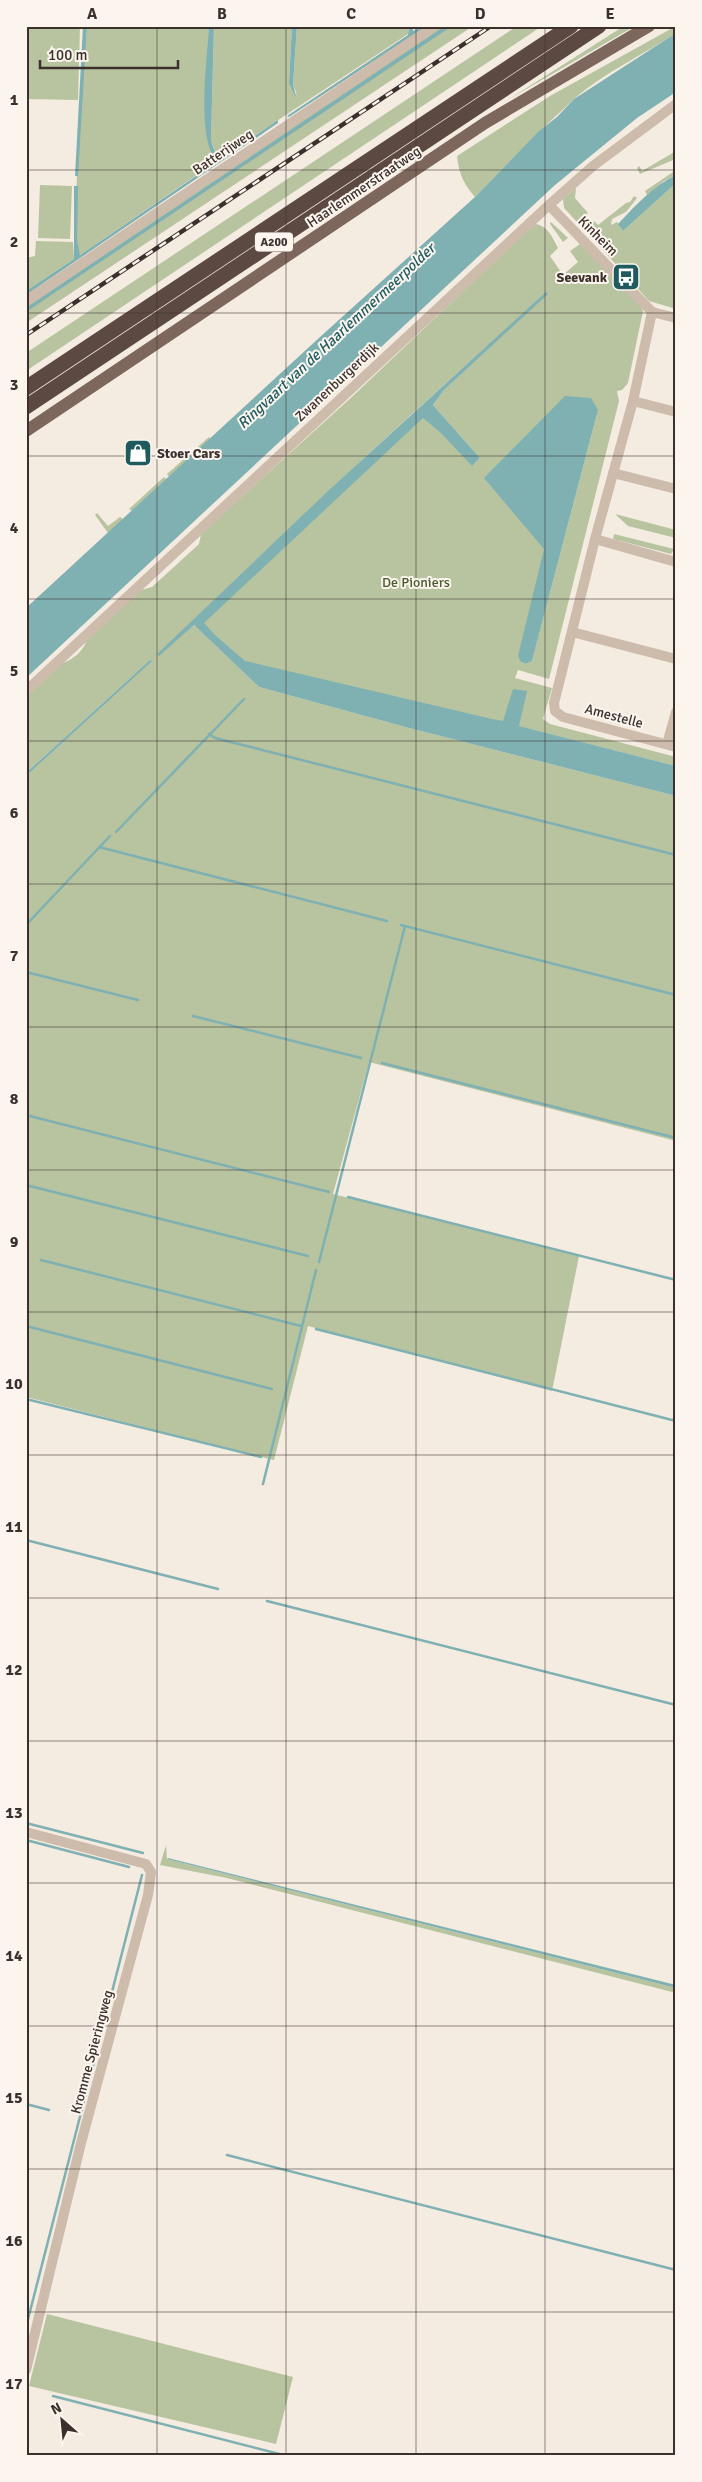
<svg xmlns="http://www.w3.org/2000/svg" width="702" height="2482" font-family="Signika,sans-serif">
<style>
.green{fill:#b8c4a0;fill-rule:evenodd}
.water{fill:#7fb0b2}
.lines{fill:none;stroke-linecap:round;stroke-linejoin:round}
.stream{stroke:#7fb0b2;stroke-width:2.5}
.minor{stroke:#cdbbac;stroke-width:10}
.major{stroke:#7d675c;stroke-width:12}
.highway{stroke:#5c4a42;stroke-width:15}
.rail-casing{stroke:#3b302b;stroke-width:4.5}
.rail{stroke:#fbf5ee;stroke-width:2.5;stroke-dasharray:8;stroke-linecap:butt}
.grid{fill:none;stroke:#3b302b;stroke-width:1;stroke-opacity:0.55}
.labels{text-anchor:middle;dominant-baseline:central;stroke-width:4;stroke-linejoin:round;paint-order:stroke}
.shield{fill:#fbf5ee;stroke:#756b66;stroke-width:1}
.shield-label{font-size:12px;font-weight:bold;fill:#3b302b}
.street-label{font-size:14px;fill:#3b302b;stroke:#fbf5ee}
.poi-label{font-size:14px;font-weight:bold;fill:#3b302b;stroke:#fbf5ee;text-anchor:end}
.park-label{font-size:14px;fill:#4a5a2e;stroke:#fbf5ee}
.water-label{font-size:15px;font-style:italic;fill:#1f5a5e;stroke:#fbf5ee}
.neatline{fill:none;stroke:#3b302b;stroke-width:2}
.grid-label{font-size:16px;text-anchor:middle;font-weight:bold;fill:#3b302b}
</style>
<rect width="100%" height="100%" fill="#f4ebe1"/>
<g class="green">
<path d="M26 26H80L78 100 26 99Z"/>
<path d="M87 26H209L206 132 215 152 211 140 214 26H292L289 83 297 96 293 84 297 26H409L408 34 236 148 80 255C69 239 85 58 87 26Z"/>
<path d="M440 26H473L26 323V304Z"/>
<path d="M517 26H542L26 371V353Z"/>
<path d="M624 26H635L506 101Z"/>
<path d="M676 26V33C643 55 603 73 573 100 539 131 507 164 475 197 463 183 459 174 457 156L550 96Z"/>
<path d="M676 151V159L673 160 640 174 637 168 639 166 642 171Z"/>
<path d="M676 170V175L664 181 647 195 645 191Z"/>
<path d="M676 183V309L649 301 584 229 594 221 598 225 626 203 630 202 634 196 637 198 626 212 612 219 611 225 617 222 623 231Z"/>
<path d="M40 185 72 186 70 239 38 238Z"/>
<path d="M576 188 575 198 588 213 577 222 564 208 563 199Z"/>
<path d="M551 222 568 238 563 242 550 224Z"/>
<path d="M534 224C548 225 552 237 558 248L550 256 563 275 578 262 570 251 580 244 640 305 643 311 628 383 622 390 617 391 619 401 549 679 518 670 515 678 552 688 543 719 550 724 676 757V766L518 726 526 691H522L503 724 242 665 199 623 424 411 474 464 480 458 433 405 444 390 547 294C413 409 285 532 158 654L194 625 259 687 409 728 676 796V1141L369 1062 333 1194 579 1256 552 1391 308 1326 274 1460 26 1397V776L151 661 150 660 26 773V696L63 663C74 659 83 651 87 640L141 590 152 587 199 544 201 534 355 394ZM598 410 532 661 526 664 521 662 550 544Z"/>
<path d="M36 241 73 242 74 259 26 291V258L35 256Z"/>
<path d="M209 437 211 439 169 477 167 474Z"/>
<path d="M164 477 166 479 132 511 129 509Z"/>
<path d="M97 513 108 526 120 517 123 519 108 533 95 515Z"/>
<path d="M615 514 676 530V538L628 526Z"/>
<path d="M614 534 674 549 671 554 613 539Z"/>
<path d="M166 1845 167 1859 676 1988V1993L227 1878 160 1865Z"/>
<path d="M47 2314 293 2377 276 2444 29 2386Z"/>
</g>
<g class="water">
<path d="M83 26H87L78 176H75Z"/>
<path d="M209 26H214L211 140 215 153 212 154C198 125 207 60 209 26Z"/>
<path d="M292 26H297L293 84 296 98 289 83Z"/>
<path d="M409 26H413V31L422 26 424 28 289 117 287 116 408 35Z"/>
<path d="M445 26H452L26 312V308Z"/>
<path d="M676 33V92L637 118 555 185 26 678V608L320 337 475 197 538 132 557 117 574 99Z"/>
<path d="M278 120V123L26 295V291L74 259V186H78L77 240 80 255Z"/>
<path d="M676 175V183L623 231 618 224C635 206 653 186 676 175Z"/>
<path d="M546 292 548 294 444 390 433 405 480 458 472 466 441 433 423 418 204 623 215 635 245 661 492 719 503 721 513 689 527 691 519 726 676 766V796L409 728 259 687 194 625 159 656 157 654 328 491Z"/>
<path d="M565 396 591 398 598 410 532 661 526 664 521 662 518 656 544 549 484 478Z"/>
<path d="M150 660 152 661 26 776V773Z"/>
<path d="M168 1858 676 1985V1988L167 1859Z"/>
</g>
<g class="lines">
<g class="stream">
<path d="M209 734 215 738 676 855"/>
<path d="M116 832 244 699"/>
<path d="M99 847 387 921"/>
<path d="M26 925 110 836"/>
<path d="M401 925 676 995"/>
<path d="M26 972 138 1000"/>
<path d="M193 1016 361 1058"/>
<path d="M382 1063 676 1138"/>
<path d="M26 1115 329 1192"/>
<path d="M26 1185 308 1256"/>
<path d="M348 1197 676 1280"/>
<path d="M41 1260 301 1326"/>
<path d="M319 1262 405 926"/>
<path d="M26 1326 272 1389"/>
<path d="M316 1329 676 1421"/>
<path d="M26 1399 261 1457"/>
<path d="M263 1484 316 1270"/>
<path d="M26 1540 218 1589"/>
<path d="M267 1601 676 1705"/>
<path d="M26 1823 143 1853"/>
<path d="M26 1840 129 1867"/>
<path d="M26 2104 49 2110"/>
<path d="M227 2155 676 2270"/>
<path d="M26 2327 142 1875"/>
<path d="M53 2396 287 2456"/>
</g>
<g class="minor">
<path d="M549 205 652 312 676 318"/>
<path d="M26 301 435 26"/>
<path d="M652 312 633 401 595 539 554 703 555 711 563 717 676 747"/>
<path d="M633 401 676 412"/>
<path d="M613 473 676 489"/>
<path d="M595 539 676 562"/>
<path d="M572 632 676 659"/>
<path d="M26 691 549 205 593 166 676 104"/>
<path d="M667 744 676 712"/>
<path d="M26 1832 146 1864 151 1872 148 1895 81 2143 26 2370"/>
</g>
<path class="major" d="M26 431 485 123 649 26"/>
<g class="highway">
<path d="M26 388 571 26"/>
<path d="M26 407 599 26"/>
</g>
<g class="rail-casing">
<path id="rail" d="M26 335 491 26"/>
</g>
<use href="#rail" class="rail"/>
</g>
<path class="grid" d="M157 26V2456M286 26V2456M416 26V2456M545 26V2456M26 170H676M26 313H676M26 456H676M26 599H676M26 741H676M26 884H676M26 1027H676M26 1170H676M26 1312H676M26 1455H676M26 1598H676M26 1741H676M26 1883H676M26 2026H676M26 2169H676M26 2312H676"/>
<defs>
<g id="bus-square" transform="scale(1.4375)"><rect x="-9" y="-9" width="18" height="18" rx="4" fill="#1f5a5e" stroke="#fbf5ee"/><path d="M-5-6H5V4H4V6H2V4H-2V6H-4V4H-5ZM-3.5-4V0h7V-4ZM-3.5 1.2v1.5H-2V1.2ZM2 1.2v1.5H3.5V1.2Z" fill="#fff"/></g>
<g id="shop-square" transform="scale(1.4375)"><rect x="-9" y="-9" width="18" height="18" rx="4" fill="#1f5a5e" stroke="#fbf5ee"/><path d="M-5-2.5h2.3a2.7 3.5 0 0 1 5.4 0H5L5.5 6h-11ZM-1.5-2.5h3a1.5 2.3 0 0 0-3 0Z" fill="#fff"/></g>
</defs>
<g fill-rule="evenodd">
<use href="#bus-square" x="626" y="277"/>
<use href="#shop-square" x="138" y="453"/>
</g>
<g class="labels">
<rect class="shield" x="255" y="232.5" width="38" height="19" rx="4"/>
<g class="shield-label">
<text x="274" y="242">A200</text>
</g>
<g class="street-label">
<text transform="translate(223 152) rotate(-34)">Batterijweg</text>
<text transform="translate(364 187) rotate(-34)">Haarlemmerstraatweg</text>
<text transform="translate(598 236) rotate(45)">Kinheim</text>
<text transform="translate(337 382) rotate(-43)">Zwanenburgerdijk</text>
<text transform="translate(614 716) rotate(15)">Amestelle</text>
<text transform="translate(92 2052) rotate(-75)">Kromme Spieringweg</text>
</g>
<g class="poi-label">
<text x="607" y="277">Seevank</text>
<text x="157" y="453" text-anchor="start">Stoer Cars</text>
</g>
<g class="park-label">
<text x="416" y="582">De Pioniers</text>
</g>
<g class="water-label">
<text transform="translate(336 336) rotate(-43)">Ringvaart van de Haarlemmermeerpolder</text>
</g>
</g>
<rect width="702" height="2482" fill="none" stroke="#fbf5ee" stroke-width="55"/>
<g transform="translate(62 2420) rotate(333)" stroke="#fbf5ee" stroke-width="4" paint-order="stroke">
<path d="M0-4L9 19L0 12L-9 19Z" fill="#3b302b"/>
<text y="-8" font-size="14" font-weight="bold" text-anchor="middle" fill="#3b302b">N</text>
</g>
<path d="M40 60v8h138v-8" fill="none" stroke="#3b302b" stroke-width="2.5"/>
<text x="48" y="60" font-size="15" fill="#3b302b" stroke="#fbf5ee" stroke-width="4" paint-order="stroke">100 m</text>
<rect x="28" y="28" width="646" height="2426" class="neatline"/>
<g class="grid-label">
<text x="92" y="19">A</text>
<text x="222" y="19">B</text>
<text x="351" y="19">C</text>
<text x="480" y="19">D</text>
<text x="610" y="19">E</text>
<text x="14" y="105">1</text>
<text x="14" y="247">2</text>
<text x="14" y="390">3</text>
<text x="14" y="533">4</text>
<text x="14" y="676">5</text>
<text x="14" y="818">6</text>
<text x="14" y="961">7</text>
<text x="14" y="1104">8</text>
<text x="14" y="1247">9</text>
<text x="14" y="1389">10</text>
<text x="14" y="1532">11</text>
<text x="14" y="1675">12</text>
<text x="14" y="1818">13</text>
<text x="14" y="1961">14</text>
<text x="14" y="2103">15</text>
<text x="14" y="2246">16</text>
<text x="14" y="2389">17</text>
</g>
</svg>
